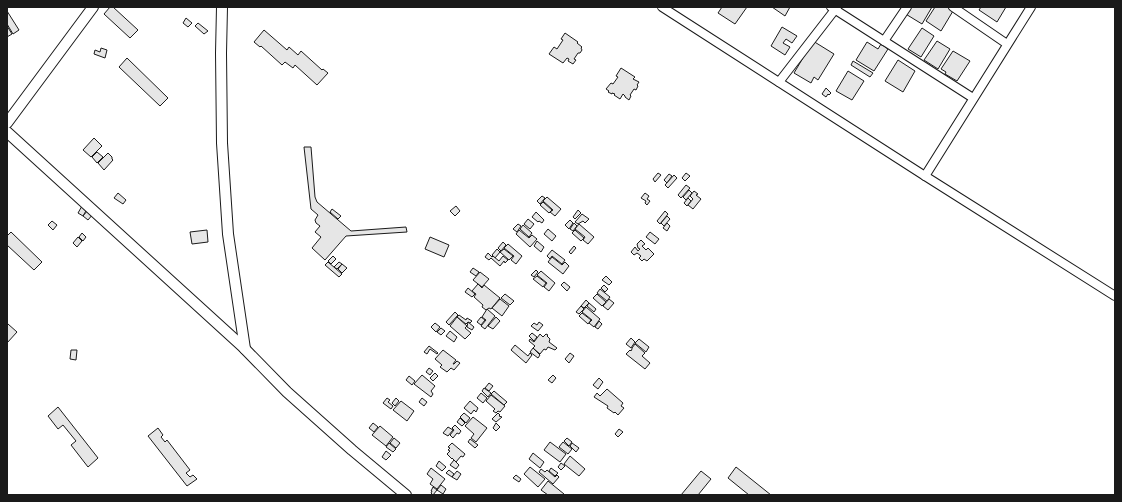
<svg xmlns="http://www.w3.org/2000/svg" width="1122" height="502" font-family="Lora,serif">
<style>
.building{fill:#e6e6e6;stroke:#1a1a1a}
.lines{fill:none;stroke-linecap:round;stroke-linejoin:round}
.minor-casing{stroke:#1a1a1a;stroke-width:10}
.tertiary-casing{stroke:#1a1a1a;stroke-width:12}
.minor{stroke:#fff;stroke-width:8}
.tertiary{stroke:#fff;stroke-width:10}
</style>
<rect width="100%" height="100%" fill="#fff"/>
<g class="building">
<path d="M110 7H113L138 30 130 38 104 14Z"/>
<path d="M722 7H747L735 24 718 13Z"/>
<path d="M772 7H790L785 16Z"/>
<path d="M908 7H932L922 24 904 13Z"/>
<path d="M935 7H947L953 11 941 31 926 21Z"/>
<path d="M981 7H1006L997 22 979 10Z"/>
<path d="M7 11 19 30 13 34 7 24Z"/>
<path d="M186 18 192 23 188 27 183 23Z"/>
<path d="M198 23 208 31 204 34 195 26Z"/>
<path d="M7 26 12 34 7 37Z"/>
<path d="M782 27 797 36 792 43 786 39 783 43 790 47 785 55 771 46Z"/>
<path d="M922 28 934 36 921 57 908 49Z"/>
<path d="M264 30 287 50 289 47 298 55 301 51 322 70 323 69 328 73 317 85 295 65 293 68 285 62 282 65 261 46 260 47 254 42Z"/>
<path d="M565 33 578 42 577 43 582 47 581 48 582 50 580 53H578L574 59 576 60 573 64 568 61 569 59 567 58 563 63 549 54 554 47 557 49 563 40 561 39Z"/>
<path d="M813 41 834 54 818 80 814 77 811 83 794 73Z"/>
<path d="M937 41 950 49 938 69 924 60Z"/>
<path d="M867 42 878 49 881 44 888 49 874 71 856 60Z"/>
<path d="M101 48 107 50 105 58 94 54 95 50 100 52Z"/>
<path d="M953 51 970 61 957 81 945 74 946 72 941 69Z"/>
<path d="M127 58 168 98 160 106 119 67Z"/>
<path d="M898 60 915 71 903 92 885 81Z"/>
<path d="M853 61 873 73 870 77 851 65Z"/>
<path d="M621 68 635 77 633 79 639 82 637 85 638 86 636 90 634 89 630 95 631 96 629 100 625 97V96L623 94 620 99 614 95 615 94 612 93V94L608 92 609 91 606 89 611 83 613 84 618 77 616 76Z"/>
<path d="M848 71 864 81 852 100 836 91Z"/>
<path d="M826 88 831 93 829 95 828 94 826 97 822 94Z"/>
<path d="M94 138 102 146 91 157 83 150Z"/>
<path d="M304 147H311L315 197 317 202 351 231 406 227 407 232 346 236 325 260 312 248 321 237 315 232 320 226 316 223 315 220 318 215 311 209Z"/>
<path d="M97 152 103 157 97 163 92 157Z"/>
<path d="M108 153 112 157V159L113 160 104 170 98 163Z"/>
<path d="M658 173 661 175 655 182 653 179Z"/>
<path d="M686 173 690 176 685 181 682 178Z"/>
<path d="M669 174 672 176 667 183 664 180Z"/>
<path d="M674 175 677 178 668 188 665 185Z"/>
<path d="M686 185 690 188 681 198 678 195Z"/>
<path d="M689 190 692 193 686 200 683 197Z"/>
<path d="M694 191 698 194 696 195 701 199 693 209 688 205 693 199 690 196Z"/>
<path d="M118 193 126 200 123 204 114 198Z"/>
<path d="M645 193 649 196 647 199 650 201 647 205 645 203 646 201 641 198Z"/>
<path d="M542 196 545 198 540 204 537 201Z"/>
<path d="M547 197 561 209 555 216 550 212 553 210 543 201Z"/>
<path d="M688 198 691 201 687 206 684 203Z"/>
<path d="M543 202 552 210 549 213 540 205Z"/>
<path d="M82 206 87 209 83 216 78 213Z"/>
<path d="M456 206 460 211 455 216 450 211Z"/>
<path d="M332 209 341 216 338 219 330 212Z"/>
<path d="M88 210 93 214 88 220 83 216Z"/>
<path d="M578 210 581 213 575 219 573 217Z"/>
<path d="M665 211 668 214 660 224 657 221Z"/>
<path d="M536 212 544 220 542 223 539 221 538 222 532 217Z"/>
<path d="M582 214 589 219 585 223 583 221 578 224 575 222Z"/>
<path d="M667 216 670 219 664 226 661 223Z"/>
<path d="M528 219 534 224 530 229 524 224Z"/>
<path d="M570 220 573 223 569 229 565 225Z"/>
<path d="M52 221 57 225 53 230 48 225Z"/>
<path d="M574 223 577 226 573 231 570 229Z"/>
<path d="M667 223 670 226 667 231 663 228Z"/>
<path d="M518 224 521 226 517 232 513 229Z"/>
<path d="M579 224 594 237 588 244 583 240 585 237 575 229Z"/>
<path d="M523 225 532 233 529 237 520 229Z"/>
<path d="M548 229 556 236 552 241 544 234Z"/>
<path d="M207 230 208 242 192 244 190 232Z"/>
<path d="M519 230 529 238 532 235 537 239 530 247 516 234Z"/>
<path d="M575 230 584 238 581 241 572 233Z"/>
<path d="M11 232 42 262 34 270 7 245V236Z"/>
<path d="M650 232 659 239 655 244 646 237Z"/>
<path d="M82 233 86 237 83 241 79 237Z"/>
<path d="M78 237 82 241 77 247 73 243Z"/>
<path d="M430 237 449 245 444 257 425 249Z"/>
<path d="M641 240 645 244 642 246 646 250 648 248 654 254 647 261 644 259 642 261 639 258 641 256 637 253 634 255 631 252 635 247 638 251 640 249 638 248 637 244Z"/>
<path d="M537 241 544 247 541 252 534 246Z"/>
<path d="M503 242 506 245 501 251 498 248Z"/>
<path d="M508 244 522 256 516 264 511 260 514 256 504 248Z"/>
<path d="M574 246 576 248 571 254 569 252Z"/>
<path d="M497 249 500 252 495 258 492 255Z"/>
<path d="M504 249 513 256 509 260 500 252Z"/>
<path d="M552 250 565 260 562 264 552 256 550 259 547 256Z"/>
<path d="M488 253 492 257 493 256 499 261 503 256 508 260 505 263 504 261 500 266 491 258 489 260 485 257Z"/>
<path d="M333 256 336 259 331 264 328 261Z"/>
<path d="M552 257 562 265 565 262 569 266 563 274 548 262Z"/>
<path d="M328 262 342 274 339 277 325 265Z"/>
<path d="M339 262 342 264 337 269 334 267Z"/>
<path d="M342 264 347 268 342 273 338 269Z"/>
<path d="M473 268 479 272 476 276 470 272Z"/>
<path d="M536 270 538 272 534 277 531 275Z"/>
<path d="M541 271 555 283 549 291 544 287 547 283 537 275Z"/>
<path d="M480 272 489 279 482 287 473 280Z"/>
<path d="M537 276 546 283 543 287 533 279Z"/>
<path d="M606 276 612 282 609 285 602 280Z"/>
<path d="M564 282 570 287 567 291 561 285Z"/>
<path d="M478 284 482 288 484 285 500 298 491 309 489 308 486 310 482 307 483 305 474 297 476 294 472 291Z"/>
<path d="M604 285 608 289 605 292 601 288Z"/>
<path d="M468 288 475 294 472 297 465 292Z"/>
<path d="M600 289 610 297 607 301 597 293Z"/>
<path d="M505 294 514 301 510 305 501 298Z"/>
<path d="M597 294 606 302 602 306 593 298Z"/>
<path d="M500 299 509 306 502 316 492 308Z"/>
<path d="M609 299 614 303 608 310 603 306Z"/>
<path d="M586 300 589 303 584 308 581 306Z"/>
<path d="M589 303 596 309 594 312 587 306Z"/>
<path d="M581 306 584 309 579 314 576 312Z"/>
<path d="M586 307 600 319 594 327 589 323 592 320 582 312Z"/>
<path d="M487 309 495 316 485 329 481 326 486 320 482 317Z"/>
<path d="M455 312 458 315 449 325 446 322Z"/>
<path d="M582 313 591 320 588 324 579 316Z"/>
<path d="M459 315 466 320 467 318 472 321 470 323 468 322 466 324 457 317Z"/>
<path d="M457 317 467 326 465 328 471 333 465 339 450 326Z"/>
<path d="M481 317 485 320 481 325 477 322Z"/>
<path d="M496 317 500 321 493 329 488 326Z"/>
<path d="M599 321 602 324 598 329 595 327Z"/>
<path d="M468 322 474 327 472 330 467 327Z"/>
<path d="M539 322 543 325 538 331 531 326 534 323 537 325Z"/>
<path d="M435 323 440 327 436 332 431 327Z"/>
<path d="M8 324 17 332 7 343V325Z"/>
<path d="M441 328 445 331 441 335 437 332Z"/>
<path d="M450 331 457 337 454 342 446 336Z"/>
<path d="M532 333 537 337 534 341 529 336Z"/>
<path d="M540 334 543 337 546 334 548 335 547 336 550 339 549 342 557 348 555 350 548 347 546 350 544 349 540 354 533 348 535 346 529 341 530 339 534 342Z"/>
<path d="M631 338 635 342 631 348 626 344Z"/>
<path d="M639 339 649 347 646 352 635 343Z"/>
<path d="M635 344 645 353 642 356 650 363 645 369 626 354 630 350 631 351 632 349V348Z"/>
<path d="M515 345 528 356 530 353 532 355 526 363 511 350Z"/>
<path d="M429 346 438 353 437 354 430 349 427 354 424 352Z"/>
<path d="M533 348 540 355 538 358 530 352Z"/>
<path d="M71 350H77L76 360 70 359Z"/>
<path d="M443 350 456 360 453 364H454L457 361 460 363 454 370 451 368 447 372 440 367 442 365 435 359Z"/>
<path d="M570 353 574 356 569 363 565 359Z"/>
<path d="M429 368 433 371 430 375 426 372Z"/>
<path d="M435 373 438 376 433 381 430 378Z"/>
<path d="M422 375 435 386 431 391 433 394 431 397 414 384Z"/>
<path d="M553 375 556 378 552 383 548 380Z"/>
<path d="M409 376 415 381 412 385 406 380Z"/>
<path d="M599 378 603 382 598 389 593 385Z"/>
<path d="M489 383 493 386 489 391 485 388Z"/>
<path d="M484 388 491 393 488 397 482 391Z"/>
<path d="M607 389 623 403 621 406 624 408 618 415 615 412 614 413 607 408 608 406 594 397 597 393 600 396Z"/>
<path d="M494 391 507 402 504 405 491 394Z"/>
<path d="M481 393 487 398 483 403 477 398Z"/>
<path d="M491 395 505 406 500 412 498 411 496 413 493 411 495 409 486 401Z"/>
<path d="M387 398 390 400 388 402 393 406 391 409 383 403Z"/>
<path d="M396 398 399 401 395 406 392 403Z"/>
<path d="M422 398 427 402 424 406 419 402Z"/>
<path d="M401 401 414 411 407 421 393 410Z"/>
<path d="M470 401 478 408 476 412 474 410 471 414 464 408Z"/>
<path d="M58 407 98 458 88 467 71 445 76 441 63 425 58 429 48 416Z"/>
<path d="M464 413 470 418 466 423 460 417Z"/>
<path d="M498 413 500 415 499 416 502 417 496 422 492 419Z"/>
<path d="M473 417 487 428 476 442 471 438 474 434 465 426Z"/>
<path d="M460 418 465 423 462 426 457 422Z"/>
<path d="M373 423 378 427 374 432 369 428Z"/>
<path d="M496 423 500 427 496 431 493 428Z"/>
<path d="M455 425 461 431 459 434 457 433 453 438 450 435 454 430 452 428Z"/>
<path d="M380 426 393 437 386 446 372 435Z"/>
<path d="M448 427 453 430 448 436 443 433Z"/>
<path d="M158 428 163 435 161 437 165 442 167 440 190 470 186 473 190 477 193 475 197 479 187 486 148 436Z"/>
<path d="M619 429 623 432 618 437 615 434Z"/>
<path d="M394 438 400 443 396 448 390 443Z"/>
<path d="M567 438 572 442 569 446 564 441Z"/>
<path d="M470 439 478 445 475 448 468 442Z"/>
<path d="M550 442 566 454 560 462 544 450Z"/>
<path d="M563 442 572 449 568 454 559 447Z"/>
<path d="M389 443 396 449 393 452 386 447Z"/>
<path d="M452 443 465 454 463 457 461 456 456 462 452 458V459L447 454 450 451 448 450 450 448 448 447Z"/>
<path d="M572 443 579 448 576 452 570 446Z"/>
<path d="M386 451 391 455 386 460 382 457Z"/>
<path d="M533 453 544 462 540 468 529 459Z"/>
<path d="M570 456 585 469 579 476 564 464Z"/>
<path d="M454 460 459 465 456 469 450 465Z"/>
<path d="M439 461 446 467 442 471 436 466Z"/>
<path d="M561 463 565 466 561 470 558 467Z"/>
<path d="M530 467 545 479 538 487 524 474Z"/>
<path d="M736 467 771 495H749L728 478Z"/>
<path d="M431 468 445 479 437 489 430 484 433 479 427 474Z"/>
<path d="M551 468 558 473 555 476 549 471Z"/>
<path d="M541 469 545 472 547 470 555 477 557 475 559 477 553 484 539 472Z"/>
<path d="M449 470 454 474 452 477 446 473Z"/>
<path d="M457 471 461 474 457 480 452 477Z"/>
<path d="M701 471 711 479 698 495H681Z"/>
<path d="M516 475 521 479 519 482 513 478Z"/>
<path d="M548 481 564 494 563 495H548L541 490Z"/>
<path d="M441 485 446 489 443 494 437 490Z"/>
<path d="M433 487 437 490 433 495 431 493 432 491H431Z"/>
</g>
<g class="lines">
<g class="minor-casing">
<g id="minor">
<path d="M662 7 925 176 1115 296"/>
<path d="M831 7 973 98"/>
<path d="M953 7 1007 44"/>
<path d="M884 41 907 7"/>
<path d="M779 82 837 7"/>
<path d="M925 176 1031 7"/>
</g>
</g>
<g class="tertiary-casing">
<g id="tertiary">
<path d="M222 7 221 53 222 143 228 234 245 349"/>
<path d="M7 123 93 7"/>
<path d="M7 132 242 346 287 392 352 450 406 495"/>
</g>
</g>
<use href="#minor" class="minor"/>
<use href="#tertiary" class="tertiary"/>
</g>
<rect width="1122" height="502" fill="none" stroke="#1a1a1a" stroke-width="16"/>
</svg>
